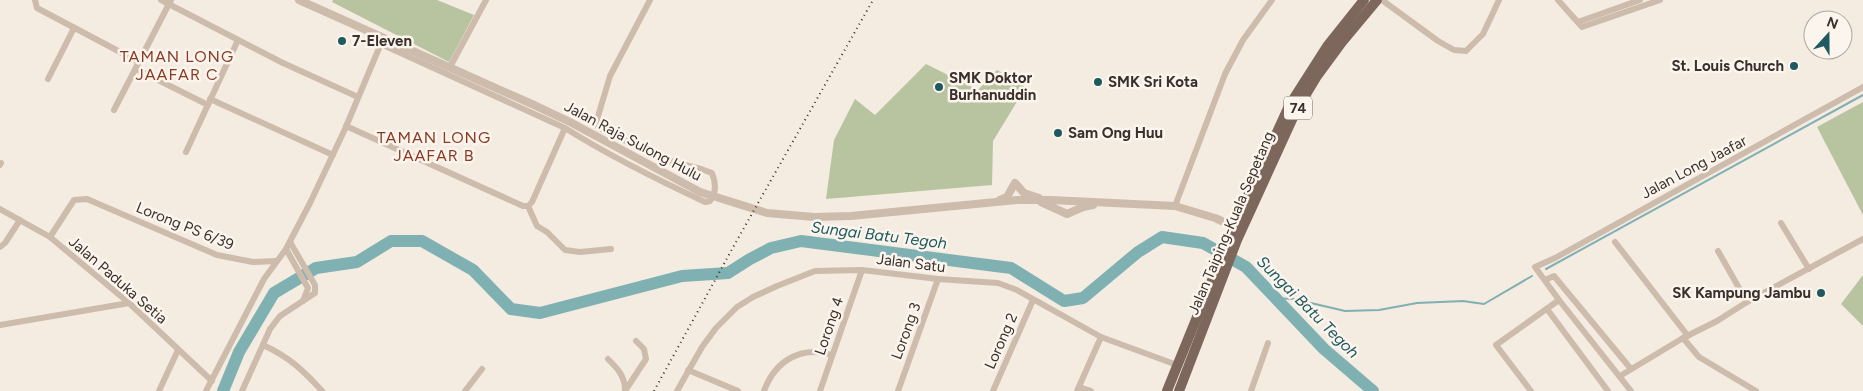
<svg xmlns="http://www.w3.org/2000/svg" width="1863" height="391" font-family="Figtree,sans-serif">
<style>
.green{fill:#b8c4a0}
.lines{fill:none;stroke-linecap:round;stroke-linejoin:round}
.stream{stroke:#7fb0b2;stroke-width:2}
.river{stroke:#7fb0b2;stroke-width:12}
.minor{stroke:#cdbbac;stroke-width:6}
.tertiary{stroke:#cdbbac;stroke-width:8}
.primary{stroke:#7d675c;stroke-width:10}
.rail{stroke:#3b302b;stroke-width:2;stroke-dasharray:1 4;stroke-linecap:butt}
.poi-dot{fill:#1f5a5e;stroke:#fbf5ee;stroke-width:2}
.labels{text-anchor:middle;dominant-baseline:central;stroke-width:5;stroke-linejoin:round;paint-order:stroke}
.shield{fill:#fbf5ee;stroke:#756b66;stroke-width:1}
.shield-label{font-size:14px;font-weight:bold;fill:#3b302b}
.poi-label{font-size:15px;font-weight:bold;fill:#3b302b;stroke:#fbf5ee;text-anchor:start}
.street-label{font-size:15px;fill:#3b302b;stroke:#fbf5ee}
.neighbourhood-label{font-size:16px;letter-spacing:1px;fill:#8c3b22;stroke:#fbf5ee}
.water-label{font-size:16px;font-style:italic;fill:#1f5a5e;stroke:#fbf5ee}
</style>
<rect width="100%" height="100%" fill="#f4ebe1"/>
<g class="green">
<path d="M333 0H437L474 15 449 62 332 2Z"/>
<path d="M926 64 978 90 997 70 1026 87 993 141 992 185 826 199 834 140 855 99 875 115Z"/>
<path d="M1863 102V215L1817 127Z"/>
<path d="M1863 275V326L1841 304Z"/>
</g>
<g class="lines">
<g class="stream">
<path d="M1546 269 1863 95"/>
<path d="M1274 298 1294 299 1345 311 1379 310 1417 303 1463 301 1484 304 1532 276"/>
</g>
<path class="river" d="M223 391 239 352 274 293 316 268 357 262 391 241H422L473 270 511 309 540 313 682 276 728 273 750 259 771 248 801 241 1011 268 1064 301 1083 298 1138 252 1162 237 1203 243 1246 267 1324 349 1373 391"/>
<g class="minor">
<path d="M35 0 37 8 139 62"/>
<path d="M161 0 283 63 358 97"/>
<path d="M1382 0 1438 41 1454 50 1466 51 1483 34 1499 0"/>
<path d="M1558 0 1582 27 1660 0"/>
<path d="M1578 22 1640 0"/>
<path d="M381 44 565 128C608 155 658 180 705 202L710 201C717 192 716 183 712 173L701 169 666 160 599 128 596 123 610 76 650 0"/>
<path d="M450 67 486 0"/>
<path d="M136 69 208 105"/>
<path d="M48 79 74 28"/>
<path d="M210 99 333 155"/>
<path d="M114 110 171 0"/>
<path d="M346 126 523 206H528L532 202 565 128"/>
<path d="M186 152 238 40"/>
<path d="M0 165 1 163"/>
<path d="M528 206 537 226 547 232 565 250 580 252 611 249"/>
<path d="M1175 206 1225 74 1243 40 1272 0"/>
<path d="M0 209 50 237 129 303 212 381"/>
<path d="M1781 223 1809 269"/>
<path d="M50 237 74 200 87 199 217 255 253 262 277 261"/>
<path d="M1615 242 1688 336"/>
<path d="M0 247 5 243 20 220"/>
<path d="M286 249 308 288 303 301"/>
<path d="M1718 251 1747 302"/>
<path d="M1545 280 1554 276 1631 369"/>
<path d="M1547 309 1608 391"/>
<path d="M0 325 129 303"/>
<path d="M1683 338 1699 357 1756 391"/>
<path d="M263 345C289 357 303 370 322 391"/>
<path d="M608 359C617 368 625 376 625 390"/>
<path d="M688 370 738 391"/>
<path d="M1620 376 1683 338 1717 321 1747 302 1863 239"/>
<path d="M1079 387 1091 391"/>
<path d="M159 391 178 350"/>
<path d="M206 391 264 279 286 249 310 203 345 129 382 41"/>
<path d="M242 391 270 329 280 316 315 293V285L290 242"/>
<path d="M465 391 482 369"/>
<path d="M625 391 646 359 644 349 636 341"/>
<path d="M677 391 702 347 716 328 737 307 753 297 777 286 815 271 862 270 938 279 998 283 1017 290 1101 337 1177 365"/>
<path d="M764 391C775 361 801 345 832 355"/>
<path d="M820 391 862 270"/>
<path d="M898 391 938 279"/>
<path d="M993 391 1033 300"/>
<path d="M1077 391 1101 337"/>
<path d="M1251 391 1268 343"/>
<path d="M1531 391 1496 345 1559 300"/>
<path d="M1631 391 1559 300 1535 267 1555 258 1863 87"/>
</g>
<g class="tertiary">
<path d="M299 0 534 105 570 122 700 192 767 213 814 217 851 216 1017 200H1051L1175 206 1215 218 1237 228"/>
<path d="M1000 200 1007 197 1015 183 1024 193 1039 198"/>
<path d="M1041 202 1067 214 1083 207 1093 205"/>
</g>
<g class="primary">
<path d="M1167 391 1234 226 1289 106 1328 45 1364 0"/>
<path d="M1179 391 1237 240 1296 111 1317 76 1342 42 1377 0"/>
</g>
<path class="rail" d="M654 391 736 242 873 0"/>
</g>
<g class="poi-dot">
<circle cx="342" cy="41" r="5"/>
<circle cx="1794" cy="66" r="5"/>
<circle cx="1098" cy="82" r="5"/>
<circle cx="939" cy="87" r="5"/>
<circle cx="1058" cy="133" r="5"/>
<circle cx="1821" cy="293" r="5"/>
</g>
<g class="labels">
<rect class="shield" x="1284" y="96.5" width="28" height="23" rx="4"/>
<g class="shield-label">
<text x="1298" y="108">74</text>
</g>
<g class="poi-label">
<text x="352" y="41">7-Eleven</text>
<text x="1784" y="66" text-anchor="end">St. Louis Church</text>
<text x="949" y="78">SMK Doktor<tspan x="949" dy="17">Burhanuddin</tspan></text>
<text x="1108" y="82">SMK Sri Kota</text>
<text x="1068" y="133">Sam Ong Huu</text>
<text x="1811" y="293" text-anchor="end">SK Kampung Jambu</text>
</g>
<g class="street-label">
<text transform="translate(633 141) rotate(28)">Jalan Raja Sulong Hulu</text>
<text transform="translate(1694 167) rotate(-28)">Jalan Long Jaafar</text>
<text transform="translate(1231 223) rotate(-67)">Jalan Taiping-Kuala Sepetang</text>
<text transform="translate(185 226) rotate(22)">Lorong PS 6/39</text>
<text transform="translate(911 263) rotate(7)">Jalan Satu</text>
<text transform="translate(118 280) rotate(41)">Jalan Paduka Setia</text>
<text transform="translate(829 326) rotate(-71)">Lorong 4</text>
<text transform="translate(906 331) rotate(-70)">Lorong 3</text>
<text transform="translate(1001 341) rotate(-66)">Lorong 2</text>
</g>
<g class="neighbourhood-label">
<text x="177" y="56">TAMAN LONG<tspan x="177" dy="18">JAAFAR C</tspan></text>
<text x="434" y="137">TAMAN LONG<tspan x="434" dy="18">JAAFAR B</tspan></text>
</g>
<g class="water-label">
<text transform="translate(879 235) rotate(7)">Sungai Batu Tegoh</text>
<text transform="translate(1308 307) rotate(45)">Sungai Batu Tegoh</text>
</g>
</g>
<g transform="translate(1828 35) rotate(21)"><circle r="24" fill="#fbf5ee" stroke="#aea6a0"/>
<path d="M0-4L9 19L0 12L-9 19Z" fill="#1f5a5e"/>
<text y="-8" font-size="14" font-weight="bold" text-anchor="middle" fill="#3b302b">N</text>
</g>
</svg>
